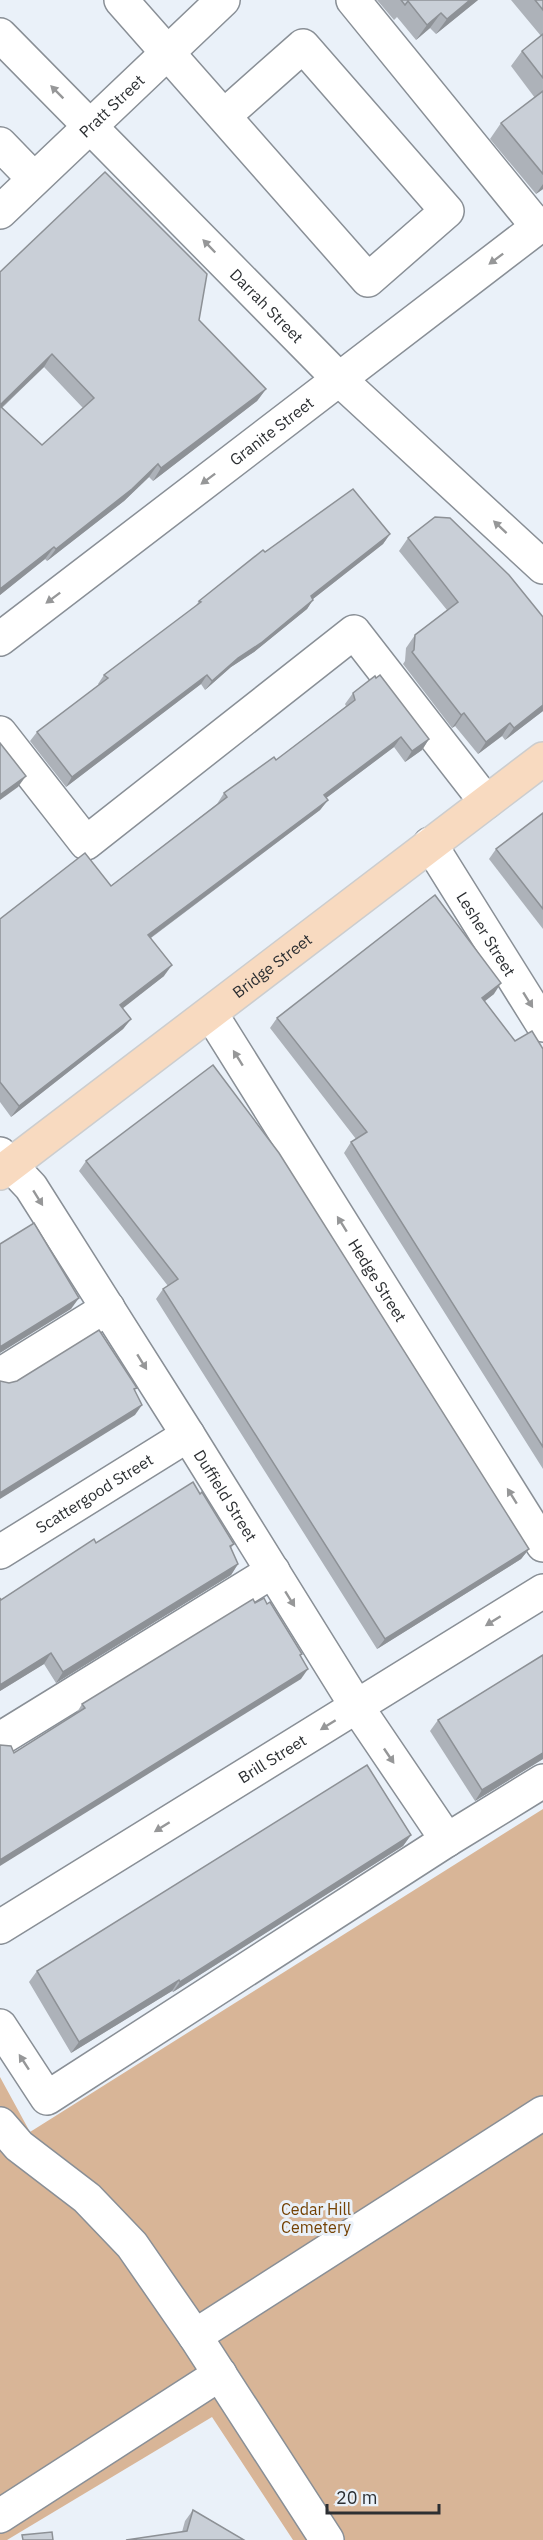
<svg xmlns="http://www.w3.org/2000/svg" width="543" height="2540" font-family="'IBM Plex Sans',sans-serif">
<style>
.green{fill:#d8b597}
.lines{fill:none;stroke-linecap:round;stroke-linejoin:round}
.minor-casing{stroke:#898f96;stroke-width:36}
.major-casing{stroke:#cccdce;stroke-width:36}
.minor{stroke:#fff;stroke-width:33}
.major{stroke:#f8dac0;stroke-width:33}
.wall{fill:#adb2b9;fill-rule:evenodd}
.shaded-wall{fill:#8d9196}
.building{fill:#c9cfd7;stroke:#8d9196;stroke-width:1.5}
.oneway{fill:#969798}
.labels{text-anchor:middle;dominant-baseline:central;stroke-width:6;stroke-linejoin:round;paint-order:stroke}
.street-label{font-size:16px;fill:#2c2f32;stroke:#eaf1f9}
.park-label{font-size:16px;fill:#744204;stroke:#eaf1f9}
</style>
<rect width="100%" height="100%" fill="#eaf1f9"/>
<path class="green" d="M543 1809V2540H293L212 2417 7 2540H0V2077L30 2132Z"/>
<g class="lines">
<g class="minor-casing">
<g id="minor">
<path d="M121 0 368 280 447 211 303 46 224 116"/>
<path d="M353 0 538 227"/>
<path id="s1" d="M0 35 339 379 543 567"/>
<path d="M0 144 34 179"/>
<path id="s2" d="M0 212 223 0"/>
<path id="s3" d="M0 639 543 223"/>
<path d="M0 733 86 843 354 632 486 802"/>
<path id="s4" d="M430 844 543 1025"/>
<path id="s5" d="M211 1014 543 1545"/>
<path id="s6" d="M0 1154 31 1187 188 1435 357 1707 447 1840"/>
<path d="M0 1375 108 1308"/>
<path id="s7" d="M0 1552 188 1435"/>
<path d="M0 1739 273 1571"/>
<path id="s8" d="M0 1927 543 1591"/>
<path d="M0 2026 47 2098 447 1840 543 1781"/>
<path d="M0 2124 19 2146 87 2198 132 2245 195 2336 327 2540"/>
<path d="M195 2336 543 2113"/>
<path d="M0 2516 220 2374"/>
</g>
</g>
<g class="major-casing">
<g id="major">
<path id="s9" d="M0 1173 543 759"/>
</g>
</g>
<use href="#minor" class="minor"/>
<use href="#major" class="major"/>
</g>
<g class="wall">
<path d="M377 0H478L436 34 430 28 416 40 397 17 394 20Z"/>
<path d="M511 0H543V189L536 194 490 139 501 123 535 98 511 66 522 51 541 36Z"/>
<path d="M0 272 199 320 266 389 257 401 153 481 149 477 124 501 47 561 45 559 0 595ZM44 367 83 408 42 445 2 408Z"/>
<path d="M390 534 383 544 313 599 307 609 254 652 231 667 205 690 201 684 66 787 30 741 37 732 99 685 98 684 104 675 195 607 199 601 265 552Z"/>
<path d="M408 538 543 617V711L505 740 502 736 478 754 455 726 452 728 403 664 405 661 406 648 415 635 447 610 399 551Z"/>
<path d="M353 693 429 739 422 750 405 762 394 747 326 798 328 800 320 810 151 938 164 976 122 1008 131 1019 123 1029 11 1117 0 1102V919L111 886 217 804 224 793 276 760 346 706 345 704Z"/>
<path d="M543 813V929L489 859 496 849Z"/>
<path d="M494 994 484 1001 515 1041 543 1049V1469L344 1153 351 1142 356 1139 270 1028 277 1018Z"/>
<path d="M86 1161 529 1549 521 1559 377 1649 156 1299 163 1289 168 1286 79 1171Z"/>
<path d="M96 1543 234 1544 231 1548 238 1564 231 1575 56 1683 44 1664 0 1691V1598L1 1600Z"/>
<path d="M255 1603 301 1656V1679L14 1753 76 1714 82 1704Z"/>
<path d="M543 1655V1759L475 1801 430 1731 438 1720Z"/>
<path d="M411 1835 403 1846 173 1992 172 1991 71 2053 29 1982 37 1971Z"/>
<path d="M193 2510 244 2540 182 2532 185 2521Z"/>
</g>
<g class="shaded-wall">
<path d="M470 0H478L436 34 447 19Z"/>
<path d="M441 13 430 28 416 40 427 25Z"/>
<path d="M543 184V189L536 194Z"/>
<path d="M52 354 44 367 0 409V405Z"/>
<path d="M266 389 257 401 153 481 161 468Z"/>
<path d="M158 464 149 477 124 501 47 561 56 549Z"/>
<path d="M390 534 383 544 304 606 311 596Z"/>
<path d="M54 547 45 559 0 595V589Z"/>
<path d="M313 600 307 609 254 652 231 667 205 690 212 681 238 658Z"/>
<path d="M207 675 201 684 66 787 72 777Z"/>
<path d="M543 705V711L505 740 514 728Z"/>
<path d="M464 713 455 726 452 728 461 715Z"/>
<path d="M510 723 502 736 478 754 486 742Z"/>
<path d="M401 737 394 747 317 805 324 795Z"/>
<path d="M429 739 422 750 405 762 412 751Z"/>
<path d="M26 776 18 787 0 800V795Z"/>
<path d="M328 800 320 810 141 945 148 935Z"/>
<path d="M172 965 164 976 113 1016 120 1005Z"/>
<path d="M501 983 494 994 475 1009 482 998Z"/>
<path d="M131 1019 123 1029 11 1117 19 1106Z"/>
<path d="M79 1298 71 1309 0 1353V1347Z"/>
<path d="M142 1405 135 1415 0 1499V1493Z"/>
<path d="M529 1549 521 1559 377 1649 385 1639Z"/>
<path d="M238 1564 231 1575 56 1683 63 1672Z"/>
<path d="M51 1653 44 1664 0 1691V1685Z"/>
<path d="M308 1669 301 1679 0 1866V1860Z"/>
<path d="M543 1753V1759L475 1801 482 1790Z"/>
<path d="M411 1835 403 1846 173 1992 180 1982Z"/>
<path d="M179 1980 172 1991 71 2053 79 2042Z"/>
</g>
<g class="building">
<path d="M401 0H470L447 19 441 13 427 25 408 1 405 5Z"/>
<path d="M535 0H543V10Z"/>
<path d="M543 34V78L522 51Z"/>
<path d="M543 91V174L501 123Z"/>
<path d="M105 172 207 274 199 320 266 389 161 468 158 464 132 489 56 549 54 547 0 589V406L42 445 94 398 52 354 0 405V272Z"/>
<path d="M353 489 390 534 311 596 313 600 261 643 238 658 212 681 207 675 72 777 37 732 108 678 104 675 201 602 199 601 263 550 265 552Z"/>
<path d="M435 517 450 518 509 575 543 617V705L514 728 510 723 486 742 464 713 461 715 412 652 414 650 415 635 458 602 408 538Z"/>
<path d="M380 675 429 739 412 751 401 737 324 795 328 800 148 935 172 965 120 1005 131 1019 19 1106 0 1082V919L85 853 111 886 227 797 224 793 274 757 276 760 355 700 353 693 375 676 376 678Z"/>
<path d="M0 743 26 776 0 795Z"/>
<path d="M543 813V909L496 849Z"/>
<path d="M435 895 501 983 482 998 515 1041 532 1031 543 1049V1447L351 1142 367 1132 277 1018Z"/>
<path d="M213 1065 279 1153 529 1549 385 1639 163 1289 178 1279 86 1161Z"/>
<path d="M34 1223 79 1298 0 1347V1244Z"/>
<path d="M99 1330 137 1388 134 1389 142 1405 0 1493V1381L9 1383 17 1381Z"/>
<path d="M193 1482 200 1494 202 1492 232 1541 234 1544 230 1546 238 1564 63 1672 51 1653 0 1685V1598L1 1600 94 1539 96 1543Z"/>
<path d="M264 1598 267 1604 270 1602 302 1654 300 1655 308 1669 0 1860V1745L11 1746 14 1753 85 1708 82 1704 253 1599 255 1603Z"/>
<path d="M543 1655V1753L482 1790 438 1720Z"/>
<path d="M367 1765 411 1835 180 1982 179 1980 79 2042 37 1971Z"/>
<path d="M193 2510 244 2540H126L187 2531Z"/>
<path d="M52 2532 53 2540H23L22 2535Z"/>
</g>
<defs><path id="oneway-solid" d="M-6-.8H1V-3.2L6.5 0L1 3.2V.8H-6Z" transform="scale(1.5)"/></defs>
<g class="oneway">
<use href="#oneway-solid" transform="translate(57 92) rotate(-135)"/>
<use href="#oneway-solid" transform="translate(209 246) rotate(-134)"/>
<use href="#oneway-solid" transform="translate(496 259) rotate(143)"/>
<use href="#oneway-solid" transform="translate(208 479) rotate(143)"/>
<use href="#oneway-solid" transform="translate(500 527) rotate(-137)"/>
<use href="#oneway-solid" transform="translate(53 598) rotate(143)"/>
<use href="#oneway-solid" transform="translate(528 1000) rotate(58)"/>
<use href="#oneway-solid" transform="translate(238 1058) rotate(-122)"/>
<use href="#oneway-solid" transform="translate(38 1198) rotate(58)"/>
<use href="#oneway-solid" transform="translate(342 1224) rotate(-122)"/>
<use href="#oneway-solid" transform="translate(142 1362) rotate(58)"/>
<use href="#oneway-solid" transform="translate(512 1496) rotate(-122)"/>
<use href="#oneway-solid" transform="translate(290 1599) rotate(58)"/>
<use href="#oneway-solid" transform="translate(493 1621) rotate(148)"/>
<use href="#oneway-solid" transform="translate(328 1725) rotate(148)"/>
<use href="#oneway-solid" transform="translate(389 1756) rotate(56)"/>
<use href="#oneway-solid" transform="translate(162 1827) rotate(148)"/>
<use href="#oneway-solid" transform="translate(24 2062) rotate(-123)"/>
</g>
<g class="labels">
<g class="street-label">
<text stroke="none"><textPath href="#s2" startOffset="154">Pratt Street</textPath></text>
<text stroke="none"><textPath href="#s1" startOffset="380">Darrah Street</textPath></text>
<text stroke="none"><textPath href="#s3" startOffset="342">Granite Street</textPath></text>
<text stroke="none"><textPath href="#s4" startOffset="106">Lesher Street</textPath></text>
<text stroke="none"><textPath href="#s9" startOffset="342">Bridge Street</textPath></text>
<text stroke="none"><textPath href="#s5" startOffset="314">Hedge Street</textPath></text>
<text stroke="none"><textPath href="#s7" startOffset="111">Scattergood Street</textPath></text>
<text stroke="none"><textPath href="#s6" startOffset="410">Duffield Street</textPath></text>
<text stroke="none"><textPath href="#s8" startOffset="320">Brill Street</textPath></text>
</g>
<g class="park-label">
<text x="316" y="2209">Cedar Hill<tspan x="316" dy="18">Cemetery</tspan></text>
</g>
</g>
<path d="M327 2504v9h112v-9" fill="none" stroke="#2c2f32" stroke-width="3"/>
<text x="336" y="2504" font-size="18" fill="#2c2f32" stroke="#eaf1f9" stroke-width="4.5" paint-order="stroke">20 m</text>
</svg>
